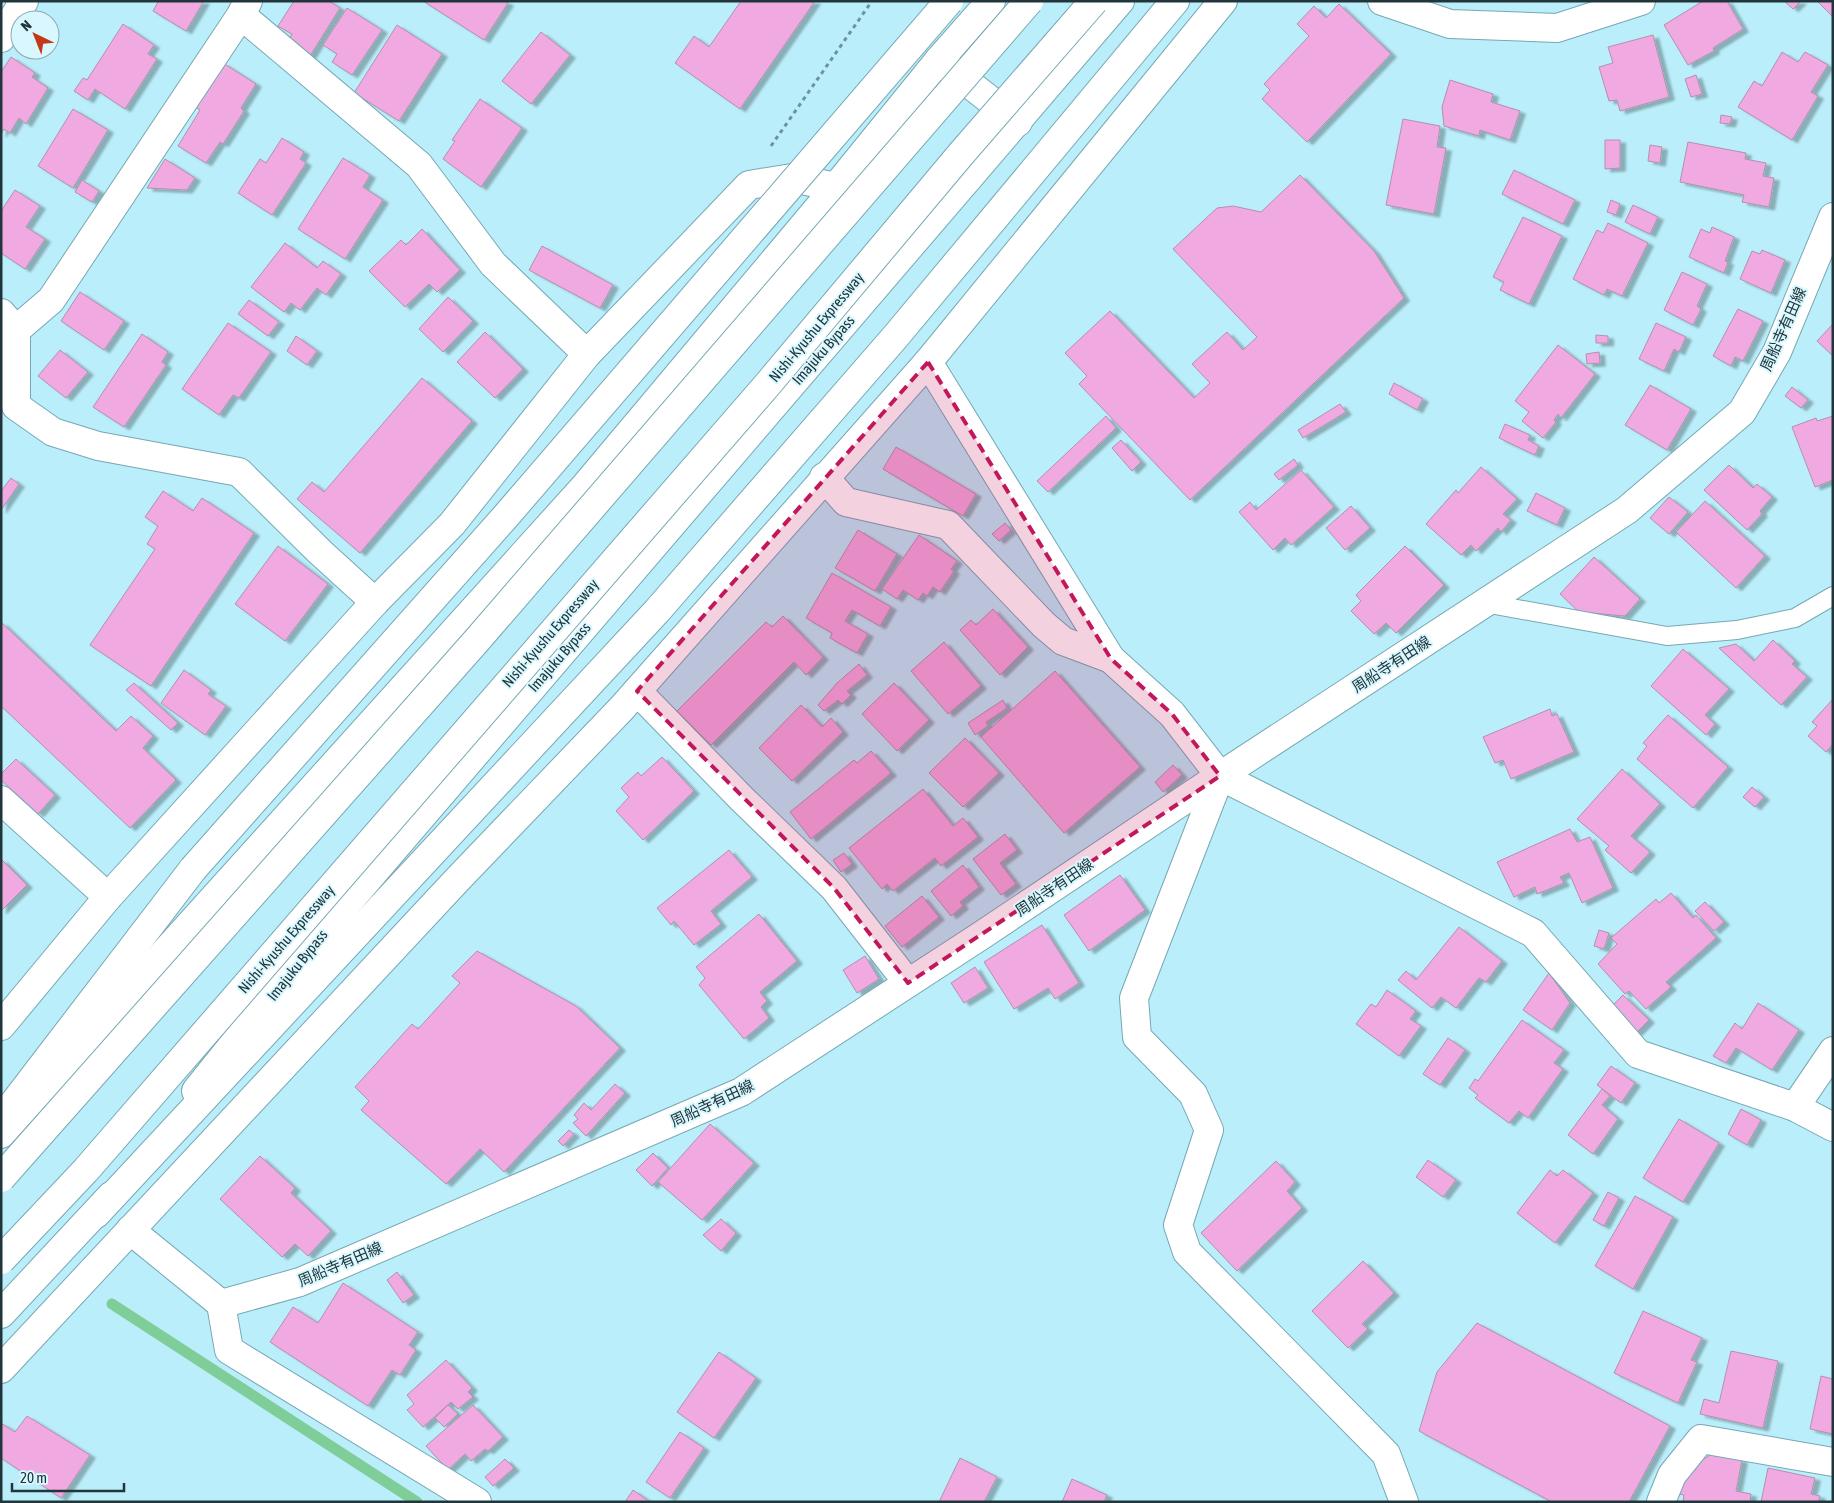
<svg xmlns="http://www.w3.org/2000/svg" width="1834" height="1503" font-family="'Asap Condensed','Noto Sans JP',sans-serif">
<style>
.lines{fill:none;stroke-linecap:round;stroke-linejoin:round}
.stream{stroke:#7fce9a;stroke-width:11}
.building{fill:#f0aae1;stroke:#b390ab;filter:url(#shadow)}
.service-casing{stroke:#76a8b4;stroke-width:20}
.minor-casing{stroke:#76a8b4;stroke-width:30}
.secondary-casing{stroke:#76a8b4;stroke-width:30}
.trunk-casing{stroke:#76a8b4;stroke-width:30}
.motorway-casing{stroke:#76a8b4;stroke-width:30}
.path{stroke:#6e939b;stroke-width:3;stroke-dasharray:4 4;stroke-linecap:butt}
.service{stroke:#fff;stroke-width:18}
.minor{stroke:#fff;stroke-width:28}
.secondary{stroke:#fff;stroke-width:28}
.trunk{stroke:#fff;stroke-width:28}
.motorway{stroke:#fff;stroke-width:28}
.motorway-bridge-casing{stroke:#76a8b4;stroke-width:30;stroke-linecap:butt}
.motorway-bridge{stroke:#fff;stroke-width:28}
.marked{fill:#c2185b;fill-opacity:0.2;stroke:#c2185b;stroke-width:4;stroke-dasharray:10 6;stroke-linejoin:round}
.labels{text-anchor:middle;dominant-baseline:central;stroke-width:4;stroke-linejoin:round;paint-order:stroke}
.street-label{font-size:15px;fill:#21363a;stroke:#d8f7ff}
</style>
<defs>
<filter id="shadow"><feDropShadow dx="5.5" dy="3" stdDeviation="1" flood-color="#0004"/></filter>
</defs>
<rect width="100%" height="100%" fill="#baeefa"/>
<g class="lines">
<path class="stream" d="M112 1304 417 1502"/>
</g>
<g class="building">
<path d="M156 1H204L186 31 153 11 158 2Z"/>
<path d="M294 1H329L340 8 310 56 287 42 292 34 278 26Z"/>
<path d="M423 1H504L508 3 484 40Z"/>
<path d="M741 1H815L740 109 675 63 694 36 709 47Z"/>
<path d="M1703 1H1727L1743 29 1713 48 1714 51 1688 65 1664 25Z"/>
<path d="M1784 1H1801L1793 9Z"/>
<path d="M1817 1H1833V17Z"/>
<path d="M1339 4 1391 54 1307 142 1262 99 1270 90 1264 84 1309 36 1297 24 1314 6 1326 18Z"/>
<path d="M347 8 382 30 352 75 332 62 337 54 323 45Z"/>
<path d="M123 24 154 45 148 54 157 59 125 109 95 89 88 100 74 91 83 78 87 80Z"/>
<path d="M397 25 442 54 399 121 354 93Z"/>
<path d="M541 32 570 55 531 104 502 81Z"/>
<path d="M1653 35 1669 97 1620 111 1617 100 1609 101 1599 67 1613 63 1608 47Z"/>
<path d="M1782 52 1798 62 1805 52 1828 65 1811 92 1818 96 1792 140 1738 107 1754 81 1762 86Z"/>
<path d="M11 57 35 73 32 77 48 88 26 124 19 118 10 133 4 129 1 134V72Z"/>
<path d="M223 63 256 84 241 108 244 111 223 144 220 142 206 163 178 146 200 110 195 107Z"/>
<path d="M1696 75 1702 94 1691 97 1685 79Z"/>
<path d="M1450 80 1493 94 1491 102 1520 111 1510 140 1480 130 1479 136 1444 126 1442 107Z"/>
<path d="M480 99 522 128 481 187 443 159 455 141 452 140Z"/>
<path d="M73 109 108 130 73 188 38 166Z"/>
<path d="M1721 115 1732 117 1730 124 1720 123Z"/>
<path d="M1403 119 1440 126 1437 147 1446 148 1434 214 1386 205Z"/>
<path d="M282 138 304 152 300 159 306 163 272 215 238 193 260 159 266 163Z"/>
<path d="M1605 140H1620V168L1605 169Z"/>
<path d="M1688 142 1746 153 1745 159 1766 163 1763 176 1774 178 1769 207 1742 202 1744 195 1680 182Z"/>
<path d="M1650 145 1662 147 1660 163 1648 161Z"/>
<path d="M343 158 370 175 363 187 383 200 345 259 298 229Z"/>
<path d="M165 159 195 178 187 190 147 188Z"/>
<path d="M1514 170 1575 200 1563 224 1502 194Z"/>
<path d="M1300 175 1374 251 1404 298 1190 500 1079 384 1087 376 1065 353 1110 311 1194 398 1210 383 1192 364 1227 332 1243 350 1257 337 1173 249 1217 208 1233 206 1261 212Z"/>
<path d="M82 180 99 191 92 202 75 192Z"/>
<path d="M15 190 40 206 26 227 45 239 25 269 1 253V211Z"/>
<path d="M1611 200 1620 204 1616 215 1607 212Z"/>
<path d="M1633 205 1658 217 1650 234 1625 222Z"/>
<path d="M1523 217 1562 236 1529 304 1500 290 1504 282 1493 277Z"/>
<path d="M1608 223 1648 243 1622 296 1607 289 1604 295 1573 279 1597 230 1603 233Z"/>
<path d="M1712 227 1734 237 1725 261 1728 262 1724 273 1689 257 1701 229 1710 233Z"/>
<path d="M422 229 460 270 437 292 429 284 405 307 369 271 401 240 406 245Z"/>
<path d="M285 243 317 268 323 261 341 274 326 295 317 288 300 310 291 303 284 312 251 287Z"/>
<path d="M542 246 613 285 600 308 529 270Z"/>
<path d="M1762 250 1785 260 1771 293 1740 279 1752 251 1760 254Z"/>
<path d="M1682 272 1707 284 1697 306 1701 309 1693 325 1664 310Z"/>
<path d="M80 292 124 321 104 350 61 321Z"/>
<path d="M448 297 473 321 443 352 419 329Z"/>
<path d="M249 300 279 322 268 336 238 314Z"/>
<path d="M1738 309 1763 321 1743 361 1735 357 1731 366 1713 356Z"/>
<path d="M228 323 271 352 239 398 233 395 219 415 182 389Z"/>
<path d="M1656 323 1686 337 1679 352 1674 349 1664 371 1639 359Z"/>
<path d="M1833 324V356L1817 341Z"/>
<path d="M485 332 523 369 495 398 457 362Z"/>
<path d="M142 334 168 352 162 362 166 365 124 427 93 407Z"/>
<path d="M1596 335 1608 336V343H1596Z"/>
<path d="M296 336 317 351 307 365 287 351Z"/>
<path d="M1558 345 1595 374 1561 418 1558 414 1554 420 1556 422 1543 438 1522 421 1529 412 1515 401Z"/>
<path d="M60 350 88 372 66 398 38 376Z"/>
<path d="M1599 352 1600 363 1587 364 1586 354Z"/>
<path d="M422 378 472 421 360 553 297 499 312 482 324 492Z"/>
<path d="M1394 383 1423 399 1417 410 1389 394Z"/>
<path d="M1650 385 1691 409 1667 450 1625 425Z"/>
<path d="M1792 387 1808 400 1801 408 1785 396Z"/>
<path d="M1340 404 1346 412 1303 438 1298 430Z"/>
<path d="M1106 416 1116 428 1048 492 1037 481Z"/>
<path d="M1833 416V480L1815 487 1792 427 1816 418 1817 421Z"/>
<path d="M1505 424 1530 435 1528 440 1539 446 1535 455 1499 438Z"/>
<path d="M1121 440 1141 462 1132 471 1112 448Z"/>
<path d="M896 447 976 494 963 516 883 469Z"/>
<path d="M1294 459 1298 465 1279 480 1274 474Z"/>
<path d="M1729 465 1753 488 1757 484 1772 497 1760 511 1762 514 1747 530 1704 490Z"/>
<path d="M1481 467 1517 499 1503 514 1511 520 1501 532 1498 528 1476 551 1471 545 1461 555 1426 524 1456 490 1458 493Z"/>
<path d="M1301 470 1334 507 1291 545 1285 538 1273 550 1239 512 1250 502 1256 510Z"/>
<path d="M11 478 19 484 1 510V491Z"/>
<path d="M163 491 193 511 202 498 254 533 151 686 90 645 155 549 147 544 158 526 145 517Z"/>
<path d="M1536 493 1565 508 1557 525 1527 511Z"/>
<path d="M1669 497 1688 512 1669 534 1650 518Z"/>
<path d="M1705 501 1765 556 1736 588 1676 532Z"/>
<path d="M1351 506 1370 528 1345 550 1326 528Z"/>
<path d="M1005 523 1011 530 999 541 992 534Z"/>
<path d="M858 530 897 554 875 591 835 568Z"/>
<path d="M919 535 957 561 951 569 954 571 940 592 933 587 927 596 923 593 918 600 903 590 897 599 882 589Z"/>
<path d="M278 546 328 584 285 641 235 604Z"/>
<path d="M1405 546 1444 585 1396 633 1386 623 1374 634 1351 611 1361 601 1356 595Z"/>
<path d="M1594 557 1640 599 1625 616 1579 612 1560 594Z"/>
<path d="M832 573 891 607 880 626 852 610 845 621 868 634 857 653 830 638 832 633 806 618Z"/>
<path d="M993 609 1028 647 1000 675 960 630 971 620 976 625Z"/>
<path d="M783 616 823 657 806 675 794 662 711 745 677 711 766 622 772 627Z"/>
<path d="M1 622 116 731 131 716 153 736 143 748 176 780 130 828 1 706Z"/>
<path d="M1773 640 1795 661 1792 664 1807 677 1781 705 1719 648 1736 644 1754 661Z"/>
<path d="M944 642 981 686 948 714 911 671Z"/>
<path d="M1683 649 1729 689 1705 715 1715 724 1706 735 1651 686Z"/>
<path d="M859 664 867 675 847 691 851 695 842 704 838 700 824 711 818 705 837 683Z"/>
<path d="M184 670 211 690 208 694 226 706 205 735 161 703Z"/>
<path d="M1055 671 1140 767 1064 833 981 737Z"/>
<path d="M134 683 178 723 171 730 126 690Z"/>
<path d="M894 683 929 720 897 751 862 714Z"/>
<path d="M1833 699V744L1826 752 1808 736 1817 726 1812 722Z"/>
<path d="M1003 700 1007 708 986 722 988 726 975 735 968 723Z"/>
<path d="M801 705 822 727 831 718 843 732 792 781 759 748Z"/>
<path d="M1550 709 1552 716 1557 714 1574 752 1511 779 1503 760 1495 763 1483 737Z"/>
<path d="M1668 715 1728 767 1693 808 1637 759 1647 746 1643 743Z"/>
<path d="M965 738 999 773 963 807 929 773Z"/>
<path d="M871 751 891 773 811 839 790 812 854 760 857 763Z"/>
<path d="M662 757 694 791 643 840 616 811 629 797 621 788 638 772 641 776Z"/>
<path d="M16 759 55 795 38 814 1 780V774Z"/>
<path d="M1173 765 1182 775 1163 792 1155 782Z"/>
<path d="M1622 769 1660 804 1631 836 1650 852 1631 873 1605 850 1609 846 1577 819Z"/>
<path d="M1752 787 1764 797 1755 807 1743 797Z"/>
<path d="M923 789 953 826 963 818 978 837 941 866 935 858 893 891 887 884 882 889 849 848Z"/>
<path d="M1570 829 1577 842 1590 837 1613 888 1582 903 1569 873 1560 877 1564 883 1537 894 1535 887 1514 897 1497 862Z"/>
<path d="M1005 834 1017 850 1000 863 1016 884 1001 895 973 859Z"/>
<path d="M729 850 752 877 711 911 721 924 694 945 674 921 671 925 657 908Z"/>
<path d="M844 853 852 864 841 872 833 860Z"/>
<path d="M1 859 27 885 1 911Z"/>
<path d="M963 865 979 887 960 902 963 906 951 916 931 891Z"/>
<path d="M1120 875 1145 910 1089 951 1064 915Z"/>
<path d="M1671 893 1693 918 1696 915 1716 938 1666 982 1671 987 1646 1009 1629 991 1625 994 1598 964 1617 944 1611 938 1656 899 1659 903Z"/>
<path d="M922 896 939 917 902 947 885 926Z"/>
<path d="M1705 902 1724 922 1714 931 1695 911Z"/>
<path d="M759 914 797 961 760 992 767 1001 761 1007 769 1018 744 1039 699 985 705 978 696 967Z"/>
<path d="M1042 925 1079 983 1055 999 1048 988 1014 1009 984 962Z"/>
<path d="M1459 927 1502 961 1486 982 1479 978 1456 1008 1441 997 1432 1008 1398 980 1406 971 1416 980Z"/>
<path d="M1599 930 1609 933 1604 949 1594 946Z"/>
<path d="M477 951 576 1006 620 1048 504 1172 480 1149 446 1184 361 1110 369 1101 355 1087 412 1024 418 1029 460 983 452 976Z"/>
<path d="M865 956 879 979 857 993 843 970Z"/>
<path d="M975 967 988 988 964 1003 951 983Z"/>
<path d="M1549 973 1570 1003 1552 1030 1523 1010Z"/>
<path d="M1387 990 1416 1011 1410 1019 1421 1026 1399 1056 1356 1024 1371 1004 1376 1007Z"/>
<path d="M1623 995 1649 1020 1636 1033 1610 1008Z"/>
<path d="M1758 1003 1799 1030 1772 1070 1736 1048 1726 1063 1713 1056 1735 1023 1742 1029Z"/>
<path d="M1522 1020 1564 1050 1554 1063 1563 1069 1528 1118 1519 1111 1509 1123 1475 1098 1478 1095 1469 1088 1475 1079 1478 1081Z"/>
<path d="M1448 1038 1465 1050 1440 1085 1423 1074Z"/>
<path d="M1611 1066 1635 1083 1621 1103 1597 1085Z"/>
<path d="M615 1084 625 1093 586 1136 573 1123 578 1119 574 1115 584 1103 591 1110Z"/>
<path d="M1602 1089 1610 1096 1602 1105 1618 1119 1593 1154 1568 1135Z"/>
<path d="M1741 1109 1761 1120 1747 1145 1728 1134Z"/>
<path d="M1679 1119 1719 1143 1683 1202 1643 1178Z"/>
<path d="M710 1124 754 1163 702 1220 658 1182Z"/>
<path d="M569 1130 574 1134 563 1146 558 1141Z"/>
<path d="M653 1153 668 1168 652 1186 636 1170Z"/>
<path d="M260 1156 295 1188 291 1193 331 1231 308 1256 295 1244 282 1257 220 1199Z"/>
<path d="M1428 1160 1456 1180 1443 1197 1416 1177Z"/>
<path d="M1276 1161 1295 1182 1287 1191 1302 1208 1237 1271 1201 1233Z"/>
<path d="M1550 1170 1557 1176 1563 1170 1593 1193 1555 1243 1517 1213Z"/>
<path d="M1608 1192 1619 1198 1604 1226 1593 1220Z"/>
<path d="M1635 1196 1673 1217 1633 1289 1595 1266Z"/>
<path d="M721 1219 736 1233 721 1251 703 1235Z"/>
<path d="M1363 1261 1394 1293 1362 1324 1368 1329 1348 1348 1312 1311Z"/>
<path d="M397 1272 414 1295 403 1303 387 1280Z"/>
<path d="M343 1283 418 1332 409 1345 416 1350 400 1375 392 1370 368 1406 270 1342 293 1307 318 1323Z"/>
<path d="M1643 1311 1702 1338 1691 1360 1697 1362 1678 1403 1614 1373Z"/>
<path d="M1477 1323 1670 1426 1629 1502H1552L1419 1431 1437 1372Z"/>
<path d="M1731 1351 1778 1361 1763 1428 1700 1414 1704 1399 1719 1403Z"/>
<path d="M719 1352 756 1378 714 1438 677 1412Z"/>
<path d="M446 1360 472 1388 468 1392 473 1397 458 1409 451 1402 423 1427 407 1410 414 1404 407 1395Z"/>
<path d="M1821 1376 1833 1379V1434L1810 1429Z"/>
<path d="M448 1405 458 1414 444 1427 435 1418Z"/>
<path d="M473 1405 503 1437 488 1451 485 1449 471 1461 465 1454 448 1470 426 1446Z"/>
<path d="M27 1416 90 1455 61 1498 1 1458V1423L15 1432Z"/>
<path d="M680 1432 704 1448 670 1498 646 1482Z"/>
<path d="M1712 1454 1742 1460 1736 1491 1751 1494 1750 1502H1683L1684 1495 1679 1494 1684 1471Z"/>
<path d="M960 1458 997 1477 984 1502H939Z"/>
<path d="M505 1459 514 1468 493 1486 485 1477Z"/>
<path d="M1768 1468 1815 1478 1811 1494 1820 1496 1818 1502H1761Z"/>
<path d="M1072 1479 1107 1495 1104 1502H1062Z"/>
<path d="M633 1490 650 1502H625Z"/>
</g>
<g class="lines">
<g class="service-casing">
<path id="service" d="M1484 603 1667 636 1737 630 1795 618 1833 596"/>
</g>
<g class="minor-casing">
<g id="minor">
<path d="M1382 1 1450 24 1557 28 1641 1"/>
<path d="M241 15 419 165 493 264 587 354"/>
<path d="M1 38 24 1"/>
<path d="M939 60 1018 122"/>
<path d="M1 313 16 330 51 300 241 15 248 1"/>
<path d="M16 330V406L53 432 98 446 239 472 320 552 375 602"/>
<path d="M928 362 1111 659 1172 714 1220 776 1533 933 1638 1054 1795 1107 1833 1127"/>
<path d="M824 477 846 502 948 525 1044 625 1063 641 1111 659"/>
<path d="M637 691 742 799 834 888 908 983"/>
<path d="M1220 776 1134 998 1137 1037 1193 1094 1209 1130 1178 1225 1187 1252 1386 1454 1404 1502"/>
<path d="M1 800 108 897"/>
<path d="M1 1026 108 897 375 602 452 524 587 354 749 185 792 178 836 187"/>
<path d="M1795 1107 1833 1051"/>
<path d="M221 1304 229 1350 477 1502"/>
<path d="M1 1369 457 880 622 708 928 362 1223 1"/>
<path d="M1661 1502 1672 1475 1701 1439 1833 1462"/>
</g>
</g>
<g class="secondary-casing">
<path id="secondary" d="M130 1230 221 1304 300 1282 741 1092 982 935 1220 776 1627 510 1742 412 1777 352 1833 217"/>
</g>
<g class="trunk-casing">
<g id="trunk">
<path d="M196 1091 333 920 1120 1"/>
<path d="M1 1134 586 485 836 187 939 60 991 1"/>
<path d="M1 1314 111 1196"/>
</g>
</g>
<g class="motorway-casing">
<g id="motorway">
<path d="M1 1120 193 869"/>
<path d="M96 1214 657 611 896 336 1175 1"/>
</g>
</g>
<path class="path" d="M771 146 872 1"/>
<use href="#service" class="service"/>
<use href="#minor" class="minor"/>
<use href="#secondary" class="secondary"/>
<use href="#trunk" class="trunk"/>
<use href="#motorway" class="motorway"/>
<g class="motorway-bridge-casing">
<g id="motorway-bridge">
<path d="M193 869 506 516 949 1"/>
<path d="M1 1178 478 639 1029 1"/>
<path d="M1 1260 86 1170 768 384 961 154 1094 1"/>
</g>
</g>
<use href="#motorway-bridge" class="motorway-bridge"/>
</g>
<path class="marked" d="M928 362 1111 659 1172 714 1220 776 908 983 834 888 637 691Z"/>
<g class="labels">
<g class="street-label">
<text transform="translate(816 327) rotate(-50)">Nishi-Kyushu Expressway</text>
<text transform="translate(1783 329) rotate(-66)">周船寺有田線</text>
<text transform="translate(823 350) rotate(-49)">Imajuku Bypass</text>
<text transform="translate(550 633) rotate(-49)">Nishi-Kyushu Expressway</text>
<text transform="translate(559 657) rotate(-49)">Imajuku Bypass</text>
<text transform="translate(1391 664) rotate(-33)">周船寺有田線</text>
<text transform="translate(1054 887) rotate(-34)">周船寺有田線</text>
<text transform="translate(286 939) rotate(-49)">Nishi-Kyushu Expressway</text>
<text transform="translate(297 965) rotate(-51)">Imajuku Bypass</text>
<text transform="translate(712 1103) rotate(-25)">周船寺有田線</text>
<text transform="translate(340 1264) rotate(-23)">周船寺有田線</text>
</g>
</g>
<rect width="1834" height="1503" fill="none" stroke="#21363a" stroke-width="5"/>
<g transform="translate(35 35) rotate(317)"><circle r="24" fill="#d8f7ff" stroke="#8faab0"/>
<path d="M0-4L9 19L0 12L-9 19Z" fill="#c33918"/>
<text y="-8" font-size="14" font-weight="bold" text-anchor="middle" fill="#21363a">N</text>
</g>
<path d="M12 1483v8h112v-8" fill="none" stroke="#21363a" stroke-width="2.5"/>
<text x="20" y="1483" font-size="15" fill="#21363a" stroke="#d8f7ff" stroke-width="4" paint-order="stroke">20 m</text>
</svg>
